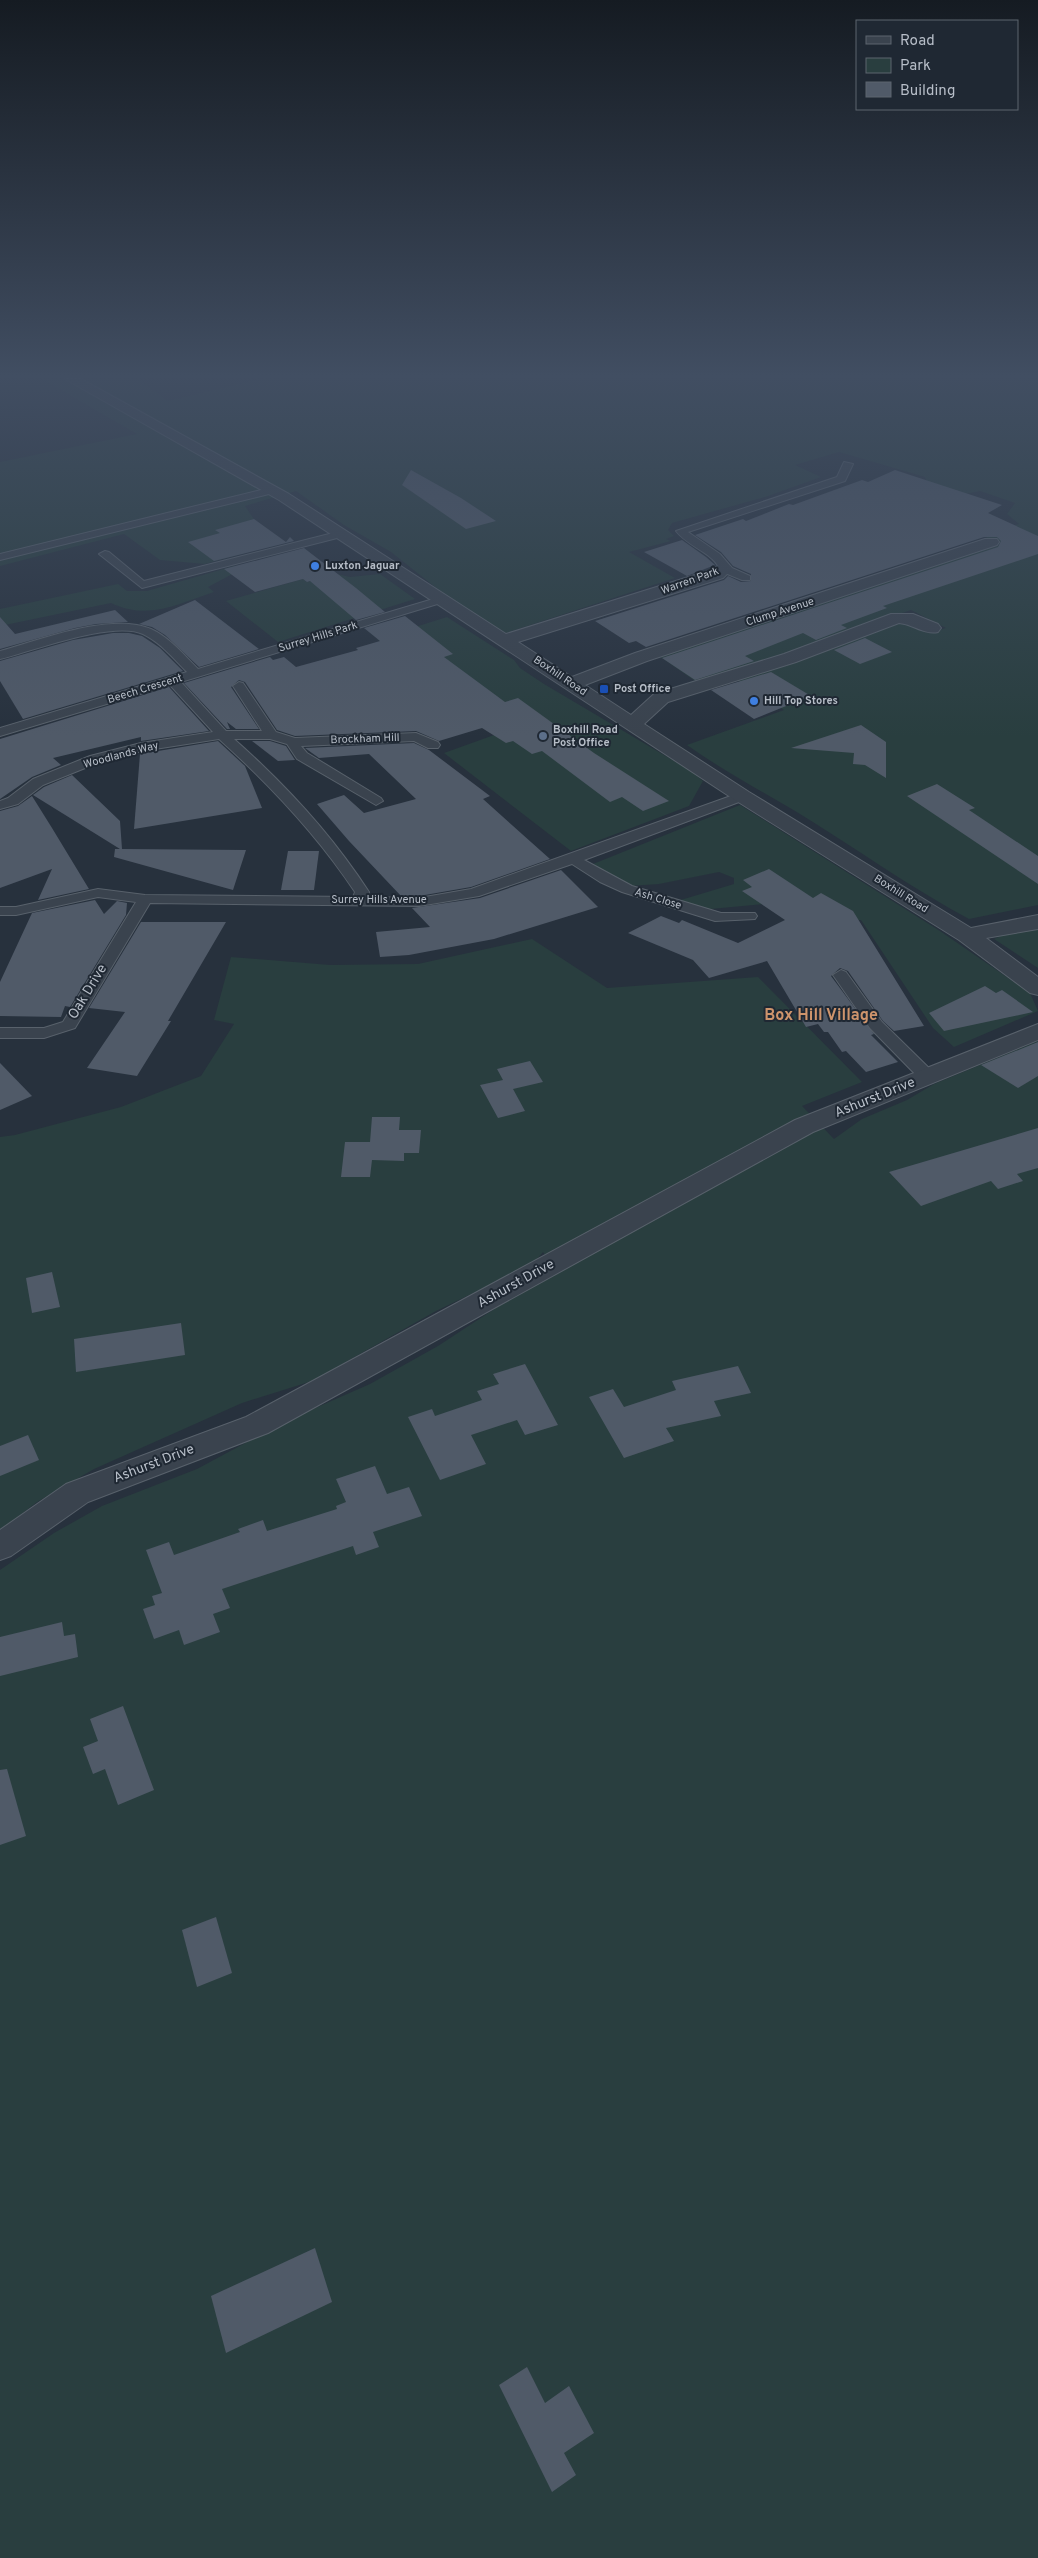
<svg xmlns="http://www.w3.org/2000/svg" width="1038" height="2558" font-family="Overpass,sans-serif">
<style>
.green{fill:#293e3f}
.building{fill:#505a68}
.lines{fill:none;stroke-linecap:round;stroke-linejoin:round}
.service-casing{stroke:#58616b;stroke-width:2}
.minor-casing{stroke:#58616b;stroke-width:2}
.service{fill:#3a434e;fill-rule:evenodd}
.minor{fill:#3a434e;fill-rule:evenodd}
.shop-dot{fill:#3f7fe0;stroke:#1f2833;stroke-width:2}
.transit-dot{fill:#1a4fb4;stroke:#1f2833;stroke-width:2}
.service-dot{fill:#5c6f8a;stroke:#1f2833;stroke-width:2}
.labels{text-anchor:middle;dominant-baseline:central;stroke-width:4;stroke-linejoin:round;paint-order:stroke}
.far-poi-label{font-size:11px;font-weight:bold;fill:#b7bec8;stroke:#1f2833;text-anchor:start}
.far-street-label{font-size:11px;fill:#b7bec8;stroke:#1f2833}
.street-label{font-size:14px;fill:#b7bec8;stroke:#1f2833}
.quarter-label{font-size:16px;font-weight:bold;fill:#ce946c;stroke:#1f2833}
</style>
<rect width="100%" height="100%" fill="#27313d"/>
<g class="green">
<path d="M42 379H138L168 401 260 379H1038V905L969 919C919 892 874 861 827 831 781 801 732 777 687 745L784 710 734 678 894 623H904L929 633 946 628 911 610 698 683 659 656 999 545 984 536 1019 524 1007 514 1015 503 980 491 966 494 927 483 925 477 839 452 795 465 821 477 768 496 672 523 668 530 674 536 666 539 671 541 629 552 675 578 506 633 459 606 391 552 344 525 296 491 245 506 254 519 226 536 189 542 255 550 205 564 160 560 124 534 0 566V462L137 434Z"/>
<path d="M234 566 240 570 208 587 214 592C177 604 149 621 111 603L0 626V609L118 584 127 591H147Z"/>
<path d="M337 574 350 577 380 574 415 599 278 642 226 601 303 579 307 582Z"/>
<path d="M447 617 514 660 520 668 544 684 691 771 703 781 689 806 571 851 444 753 508 730 377 639Z"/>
<path d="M740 805 940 931 1030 993 1038 1011 954 1047 933 1028 861 920 803 924 775 903 700 910 674 902 734 884V878L719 872 659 884 628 886 593 864Z"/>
<path d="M1038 928V968L994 939 1010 932Z"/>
<path d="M532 939 607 988 758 977 862 1082 802 1106 834 1139 862 1119 907 1100 934 1084 1038 1041V2558H0V1570L54 1533 102 1506 197 1469 288 1420 370 1384 438 1346 514 1296 559 1273 543 1252 533 1264 436 1311 312 1381 242 1403 94 1469 37 1502 0 1531V1137L15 1135 121 1107 201 1076 234 1024 214 1020 231 957 330 965 418 964Z"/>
</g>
<g class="building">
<path d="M411 470 461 498 496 521 466 529 402 485Z"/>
<path d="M895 470 1002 505 988 513 1038 536V554L883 606 887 608 841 625 847 628 816 640 803 633 745 656 754 661 695 680 662 658 998 547 1001 541 997 537H984L646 647 636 641 629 643 595 621 724 580 728 576 741 582 751 581V574L733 566 721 552 695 535 743 519 746 521 789 504 793 505 862 480 868 482Z"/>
<path d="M254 519 286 542 290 537 294 541 214 561 188 542 220 533 215 530Z"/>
<path d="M682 540 706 557 715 565 687 576 644 552Z"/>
<path d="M304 548 356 588 385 612 356 620 310 581 307 582 303 579 255 592 224 569Z"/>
<path d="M195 600 259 649 199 667 165 635 152 627 139 624Z"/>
<path d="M115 610 128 622 96 624 75 628 0 649V617L15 634Z"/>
<path d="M405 616 453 654 444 657 505 702 518 698 594 753 669 801 643 811 622 797 610 802 542 751 532 754 513 741 506 743 482 728 439 741 416 731 295 736 277 730 245 682 239 680 231 687 259 729H236L227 722 230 729H227L184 683 270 657 273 660 284 657 296 667 358 650 356 648 380 641 364 628Z"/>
<path d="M113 633H129L142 636 160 648 183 671 23 719 0 681V661L73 640Z"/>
<path d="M865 638 892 652 860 664 834 650Z"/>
<path d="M771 672 811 696 754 719 711 690Z"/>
<path d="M169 687 209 731 141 741V737L53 758 61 765 32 777 0 799V739Z"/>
<path d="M861 725 886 742V778L865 765 853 764 854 753 791 748Z"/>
<path d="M218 741 245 766 262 808 134 829 140 754Z"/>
<path d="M252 741H270L286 746 295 760 278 761Z"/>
<path d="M414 743 429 750 490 796 483 799 550 859 471 887 419 896H401L349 841 317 804 344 795 364 813 416 799 369 754 319 758 305 748Z"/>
<path d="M72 775 120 821 122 849 246 850 233 890 114 857 115 849H120L33 795 44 787Z"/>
<path d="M937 784 975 808 969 810 1038 856V884L907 796Z"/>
<path d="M32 796 52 828 89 889 38 900 52 869 0 888V811L18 806Z"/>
<path d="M288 851H319L314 890H281Z"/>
<path d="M769 869 813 898 821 893 853 911 924 1026 894 1031 883 1021 848 971 840 968 831 976 874 1034 871 1035 898 1062 866 1072 846 1051 842 1052 828 1032H824L818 1024 806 1027 767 961 709 978 693 960 628 933 661 916 679 923 682 920 738 943 785 920 742 891 752 887 743 880Z"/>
<path d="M561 870 598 907 494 939 409 955 380 957 376 932 430 927 412 908 480 898Z"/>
<path d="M95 900 104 914 117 901 127 903 126 915 70 1007 65 1006 61 1017 0 1016V982L32 913Z"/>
<path d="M141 922H226L168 1021H171L137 1076 87 1068 125 1012 89 1008Z"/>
<path d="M985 986 996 993 1002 990 1033 1012 944 1031 929 1013Z"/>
<path d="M1038 1042V1076L1018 1088 981 1065Z"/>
<path d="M530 1061 543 1082 513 1089 525 1111 498 1118 480 1085 503 1080 497 1069Z"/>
<path d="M0 1063 32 1096 0 1110Z"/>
<path d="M372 1117H400L399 1130H421L419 1153H404V1161L372 1160 370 1177H341L345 1142H370Z"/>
<path d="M1038 1128V1168L1017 1174 1023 1181 998 1189 991 1181 921 1206 889 1172Z"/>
<path d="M52 1272 60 1307 32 1313 26 1278Z"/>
<path d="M181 1323 185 1355 76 1372 74 1339Z"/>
<path d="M525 1364 558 1425 525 1435 517 1420 471 1435 486 1464 440 1480 408 1417 432 1409 435 1416 482 1400 477 1391 499 1384 493 1374Z"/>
<path d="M738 1366 751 1393 714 1401 721 1416 666 1428 674 1441 624 1458 589 1397 613 1389 624 1407 676 1390 672 1381Z"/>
<path d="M28 1435 39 1460 0 1476V1446Z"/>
<path d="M375 1466 387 1494 409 1487 422 1516 373 1532 379 1547 356 1555 353 1546 222 1589 230 1608 213 1614 220 1632 184 1645 179 1630 154 1639 143 1609 155 1605 152 1596 162 1593 146 1550 169 1542 174 1555 240 1532 238 1529 263 1520 267 1531 337 1509 336 1506 346 1502 336 1479Z"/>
<path d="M62 1622 64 1636 75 1634 78 1657 0 1676V1637Z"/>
<path d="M123 1706 154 1790 118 1805 105 1769 93 1774 83 1747 98 1741 90 1719Z"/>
<path d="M7 1769 26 1836 0 1845V1770Z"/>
<path d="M216 1917 232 1973 197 1987 182 1930Z"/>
<path d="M315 2248 332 2302 226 2353 211 2296Z"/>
<path d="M527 2367 545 2403 569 2386 594 2433 564 2453 576 2475 552 2492 499 2385Z"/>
</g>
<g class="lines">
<g class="service-casing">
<g id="service">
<path d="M844 462 853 464 845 481 688 532 720 554 732 568 750 576V580H742L720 571C716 554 688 547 676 531L837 477Z"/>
<path d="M273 487 277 488V492L0 560V554Z"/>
<path d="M341 531 346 534 345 536 142 588 99 554 105 551 109 552 144 581Z"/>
<path d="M440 597 446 600 444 602 181 682 226 731H262L233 686 239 682 243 683 276 732 295 738 416 733 438 742 440 745 438 748H428L414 741 301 746 307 753 381 798 383 801 376 805 297 759 287 744 270 739H234C285 784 332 835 369 892L368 897 419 898 471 889 742 792 747 793 749 796 747 799 584 860 632 886 721 913H755L757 916 755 919 715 921 622 892 600 882 572 864 479 896 419 906 150 903 75 1028 44 1038H0V1028H44L63 1022 136 902 98 897 16 915H0V907H16L98 889 145 895 353 897 355 892C317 835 270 785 219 739L142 751 100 762 43 785 18 804 0 809V801L8 798 33 779 90 756 141 743 213 732 170 685 0 736V728L187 672C174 659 160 642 143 634 113 620 33 651 0 659V651C40 640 111 612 151 629 169 637 184 655 198 669Z"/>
<path d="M841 970 846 972 882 1022 933 1072 935 1076 933 1080H921L870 1028 833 975Z"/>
</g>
</g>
<g class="minor-casing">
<g id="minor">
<path d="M65 379H81L289 494 506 634 711 570 718 566H730L732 569 723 578 518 642 572 677 635 653 985 539H997L999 542 997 545 647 661 585 685 631 715 654 694 784 654 891 614H913L938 624 941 628 938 632C925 635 912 624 899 623L796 662 668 702 644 724 749 792 971 928 1038 915V929L986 938 1038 977V995L1030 993 959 940 735 800 279 500Z"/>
<path d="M1038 1024V1040L813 1132 268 1433 88 1502 11 1556 0 1560V1530L66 1484 246 1417 795 1120Z"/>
</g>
</g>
<use href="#service" class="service"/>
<use href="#minor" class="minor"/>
</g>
<linearGradient id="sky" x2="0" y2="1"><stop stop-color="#151b22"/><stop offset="0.51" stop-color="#414e62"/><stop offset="1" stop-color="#414e62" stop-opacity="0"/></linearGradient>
<rect width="1038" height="737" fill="url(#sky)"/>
<g class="shop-dot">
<circle cx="315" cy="566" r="5"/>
<circle cx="754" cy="701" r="5"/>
</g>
<rect class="transit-dot" x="599" y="684" width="10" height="10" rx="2.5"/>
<circle class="service-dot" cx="543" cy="736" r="5"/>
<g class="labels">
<g class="far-poi-label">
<text x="325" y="566">Luxton Jaguar</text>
<text x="614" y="689">Post Office</text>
<text x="764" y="701">Hill Top Stores</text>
<text x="553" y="730">Boxhill Road<tspan x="553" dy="13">Post Office</tspan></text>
</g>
<g class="far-street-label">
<text transform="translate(690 581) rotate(-20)">Warren Park</text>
<text transform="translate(780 612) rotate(-18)">Clump Avenue</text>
<text transform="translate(318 637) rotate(-17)">Surrey Hills Park</text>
<text transform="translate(560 676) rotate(34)">Boxhill Road</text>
<text transform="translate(145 689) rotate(-17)">Beech Crescent</text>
<text transform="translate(365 739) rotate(-2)">Brockham Hill</text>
<text transform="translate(121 755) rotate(-15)">Woodlands Way</text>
<text transform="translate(901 894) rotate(32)">Boxhill Road</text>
<text transform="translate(658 899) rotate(17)">Ash Close</text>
<text x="379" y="900">Surrey Hills Avenue</text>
</g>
<g class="street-label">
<text transform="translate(88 992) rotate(-59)">Oak Drive</text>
<text transform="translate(875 1098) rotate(-22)">Ashurst Drive</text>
<text transform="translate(516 1284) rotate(-29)">Ashurst Drive</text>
<text transform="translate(154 1464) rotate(-21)">Ashurst Drive</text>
</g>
<g class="quarter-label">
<text x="821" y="1016">Box Hill Village</text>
</g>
</g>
<rect x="856" y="20" width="162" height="90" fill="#1f2833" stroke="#5c646f"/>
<rect x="866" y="36" width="25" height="8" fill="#3a434e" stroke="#5c646f"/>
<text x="900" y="45" font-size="15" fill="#b7bec8">Road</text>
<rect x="866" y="58" width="25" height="15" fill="#293e3f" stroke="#5c646f"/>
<text x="900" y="70" font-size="15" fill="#b7bec8">Park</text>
<rect x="866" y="82" width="25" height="15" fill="#505a68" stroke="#5c646f"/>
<text x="900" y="95" font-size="15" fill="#b7bec8">Building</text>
</svg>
